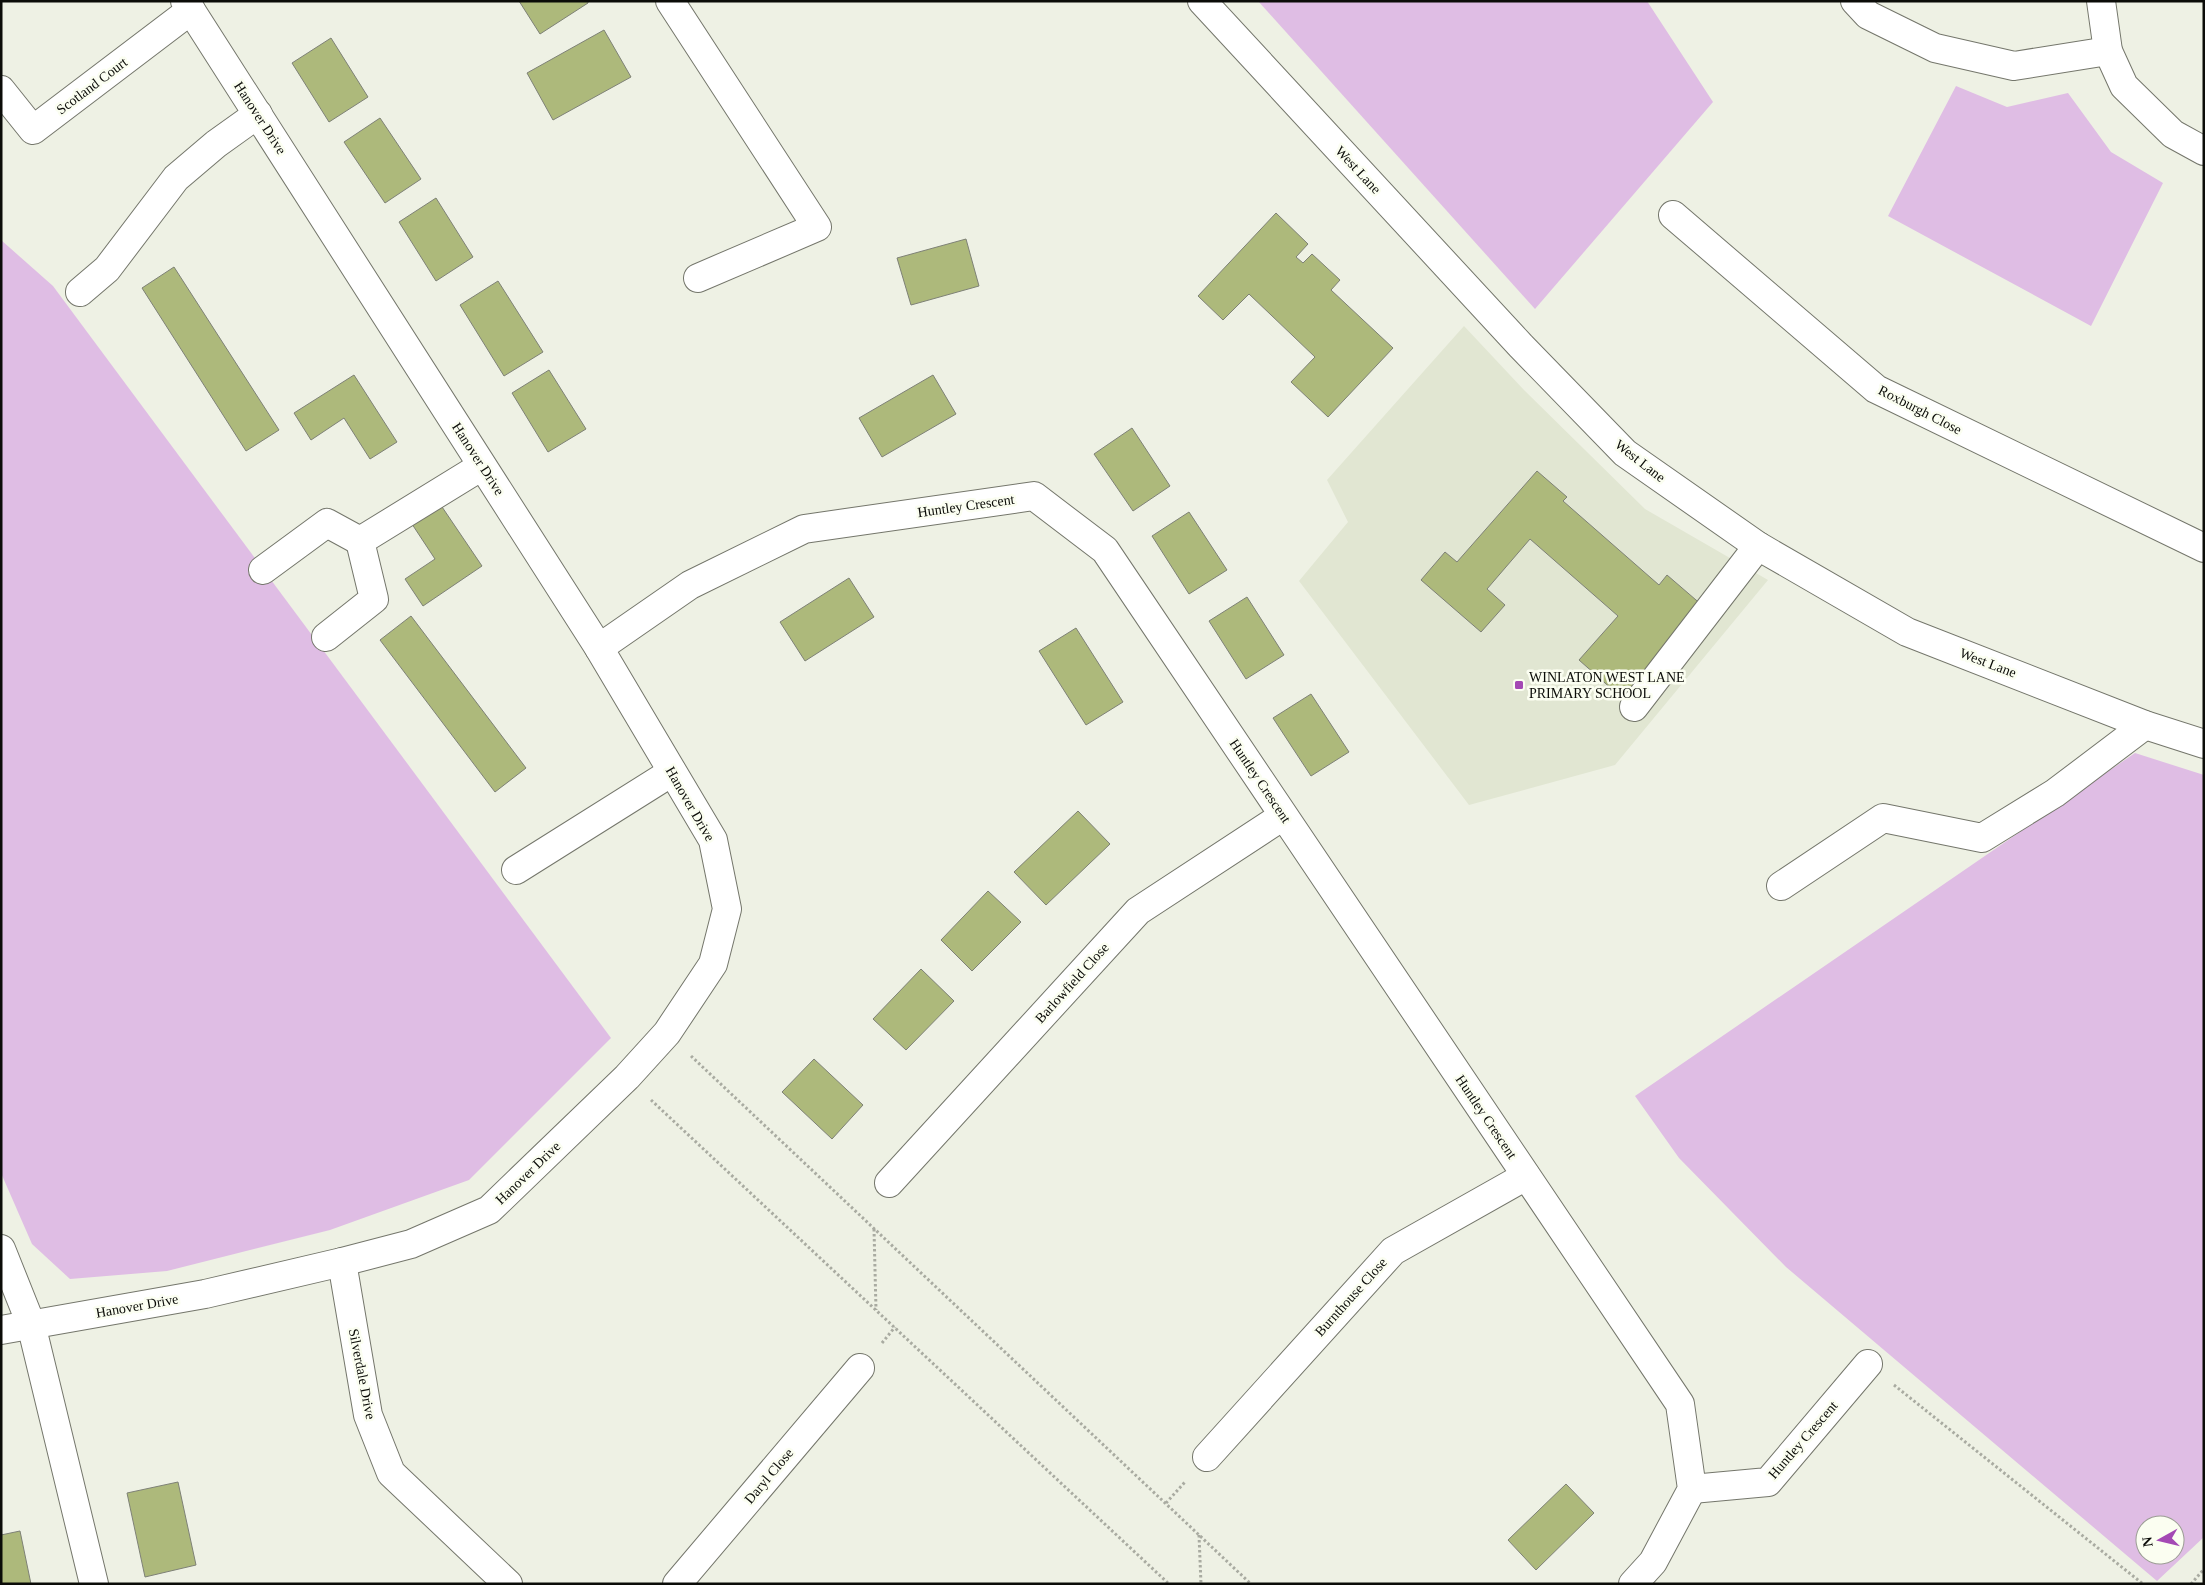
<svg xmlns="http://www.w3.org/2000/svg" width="2205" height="1585" font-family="'Times New Roman',serif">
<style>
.built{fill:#e1e6d2}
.green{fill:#dfbde4;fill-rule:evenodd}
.building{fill:#adb97b;stroke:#7e8176}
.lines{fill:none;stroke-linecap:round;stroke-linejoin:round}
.minor-casing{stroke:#74766b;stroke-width:30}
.path{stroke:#a9aba1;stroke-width:3;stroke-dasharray:2.5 2.5;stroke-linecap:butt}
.minor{stroke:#fff;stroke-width:28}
.poi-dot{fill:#a449b4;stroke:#fbfef1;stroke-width:2}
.labels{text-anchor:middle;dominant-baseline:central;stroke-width:5;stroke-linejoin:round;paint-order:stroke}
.street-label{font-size:14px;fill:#0b0c08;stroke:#fbfef1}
.poi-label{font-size:14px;fill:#0b0c08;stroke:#fbfef1;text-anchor:start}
</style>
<rect width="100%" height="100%" fill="#eef1e4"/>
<path class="built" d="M1464 326 1524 390 1645 509 1768 580 1615 765 1469 805 1299 581 1348 522 1327 480Z"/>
<g class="green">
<path d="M1258 1H1647L1713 102 1535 309Z"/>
<path d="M1956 86 2007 107 2068 93 2111 152 2163 183 2091 326 1888 216Z"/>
<path d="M1 240 53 286 611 1038 469 1180 330 1230 167 1271 70 1279 32 1244 1 1173Z"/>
<path d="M2135 753 2204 775V1537L2157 1581 1786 1267 1679 1158 1635 1096ZM2145 1525H2175V1555H2145Z"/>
</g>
<g class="building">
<path d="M519 1H588V3L540 34Z"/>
<path d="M604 30 631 77 553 120 527 73Z"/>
<path d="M331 38 368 97 329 122 292 63Z"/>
<path d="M380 118 421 179 385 203 344 142Z"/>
<path d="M436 198 473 257 436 281 399 222Z"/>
<path d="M1276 213 1308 244 1296 257 1303 263 1312 254 1340 280 1331 290 1393 348 1328 417 1291 382 1315 357 1249 294 1223 320 1198 296Z"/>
<path d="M966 239 979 286 911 305 897 258Z"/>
<path d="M174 267 279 430 246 451 142 288Z"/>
<path d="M498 281 543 352 504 376 460 305Z"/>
<path d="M549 370 586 429 548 452 512 393Z"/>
<path d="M354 375 397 442 370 459 344 418 311 440 294 413Z"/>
<path d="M933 375 956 414 882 457 859 418Z"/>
<path d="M1132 428 1170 486 1133 511 1094 454Z"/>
<path d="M1537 471 1567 497 1563 501 1659 585 1667 575 1703 606 1622 698 1579 660 1618 616 1530 539 1487 589 1505 605 1481 632 1421 580 1445 552 1457 562Z"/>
<path d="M436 498 482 566 423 606 405 579 435 559 408 518Z"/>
<path d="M1189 512 1227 570 1189 594 1152 536Z"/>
<path d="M849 578 874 617 805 661 780 622Z"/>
<path d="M1247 597 1284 655 1246 679 1209 621Z"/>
<path d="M411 616 526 768 495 792 380 640Z"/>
<path d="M1076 628 1123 702 1086 725 1039 651Z"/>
<path d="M1311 694 1349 752 1311 776 1273 718Z"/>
<path d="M1078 811 1110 844 1046 905 1014 872Z"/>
<path d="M988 891 1021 922 972 971 941 940Z"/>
<path d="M921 969 954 1001 906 1050 873 1019Z"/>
<path d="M814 1059 863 1105 832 1139 782 1092Z"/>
<path d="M178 1482 196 1565 145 1577 127 1493Z"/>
<path d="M1566 1484 1594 1513 1536 1570 1508 1540Z"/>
<path d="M20 1531 31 1584H1V1535Z"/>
</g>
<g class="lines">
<g class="minor-casing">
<g id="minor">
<path d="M670 1 817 227 698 278"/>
<path d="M1202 1 1521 346 1625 453 1758 546 1907 632 2145 725 2204 744"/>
<path d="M1855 1 1868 15 1935 48 2014 66 2108 51"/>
<path d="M2101 1 2108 51 2124 86 2173 134 2204 151"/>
<path d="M1 90 33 130 191 10"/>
<path d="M1673 215 1876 389 2204 548"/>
<path d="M80 292 107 269 176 178 216 144 258 114"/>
<path d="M263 570 327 523 360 541 482 466"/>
<path d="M326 637 374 599 360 541"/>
<path d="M599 648 690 585 804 529 1034 496 1105 550 1680 1404 1692 1489 1653 1562 1633 1584"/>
<path d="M1634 707 1758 546"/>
<path d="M516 870 672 772"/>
<path d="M1781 886 1883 818 1982 838 2055 793 2145 725"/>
<path d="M889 1183 1138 911 1283 816"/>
<path d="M1 1249 31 1324 94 1584"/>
<path d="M342 1262 368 1415 391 1473 508 1584"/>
<path d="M1 1330 205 1294 342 1262 411 1244 489 1210 627 1077 667 1033 713 964 727 909 713 840 599 648 185 1"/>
<path d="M1207 1457 1393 1251 1526 1176"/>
<path d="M1692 1489 1768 1482 1868 1364"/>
<path d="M677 1584 860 1368"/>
</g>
</g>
<g class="path">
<path d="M691 1056 1251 1584"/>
<path d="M651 1100 1169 1584"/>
<path d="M874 1229 876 1310"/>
<path d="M882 1343 895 1327"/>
<path d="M1894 1385 2143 1584"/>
<path d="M1166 1503 1185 1482"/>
<path d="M1199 1535 1201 1584"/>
<path d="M2191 1584 2204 1569"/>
</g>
<use href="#minor" class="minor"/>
</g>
<rect class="poi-dot" x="1514" y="680" width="10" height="10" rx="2.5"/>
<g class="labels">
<g class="street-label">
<text transform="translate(92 86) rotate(-37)">Scotland Court</text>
<text transform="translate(260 118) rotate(57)">Hanover Drive</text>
<text transform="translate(1358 170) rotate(47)">West Lane</text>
<text transform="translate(1920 410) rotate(27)">Roxburgh Close</text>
<text transform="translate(478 459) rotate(57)">Hanover Drive</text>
<text transform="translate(1640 461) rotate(38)">West Lane</text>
<text transform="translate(966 506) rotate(-8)">Huntley Crescent</text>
<text transform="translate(1988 663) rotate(21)">West Lane</text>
<text transform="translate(1260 781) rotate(56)">Huntley Crescent</text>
<text transform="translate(690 804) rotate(60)">Hanover Drive</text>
<text transform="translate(1072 983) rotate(-48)">Barlowfield Close</text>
<text transform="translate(1486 1117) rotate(56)">Huntley Crescent</text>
<text transform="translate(528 1173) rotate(-44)">Hanover Drive</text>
<text transform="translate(1351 1297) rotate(-48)">Burnthouse Close</text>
<text transform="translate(137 1306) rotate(-10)">Hanover Drive</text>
<text transform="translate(362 1374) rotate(79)">Silverdale Drive</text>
<text transform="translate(1803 1440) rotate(-49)">Huntley Crescent</text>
<text transform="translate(769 1476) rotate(-50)">Daryl Close</text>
</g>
<g class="poi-label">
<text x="1529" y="677">WINLATON WEST LANE<tspan x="1529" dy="16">PRIMARY SCHOOL</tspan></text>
</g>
</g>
<rect width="2205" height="1585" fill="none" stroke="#0b0c08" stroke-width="5"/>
<g transform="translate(2160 1540) rotate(262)"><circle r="24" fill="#fbfef1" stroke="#9b9d94"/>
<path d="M0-4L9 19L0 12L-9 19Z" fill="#a449b4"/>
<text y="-8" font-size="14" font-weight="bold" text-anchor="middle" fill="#0b0c08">N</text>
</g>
</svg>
